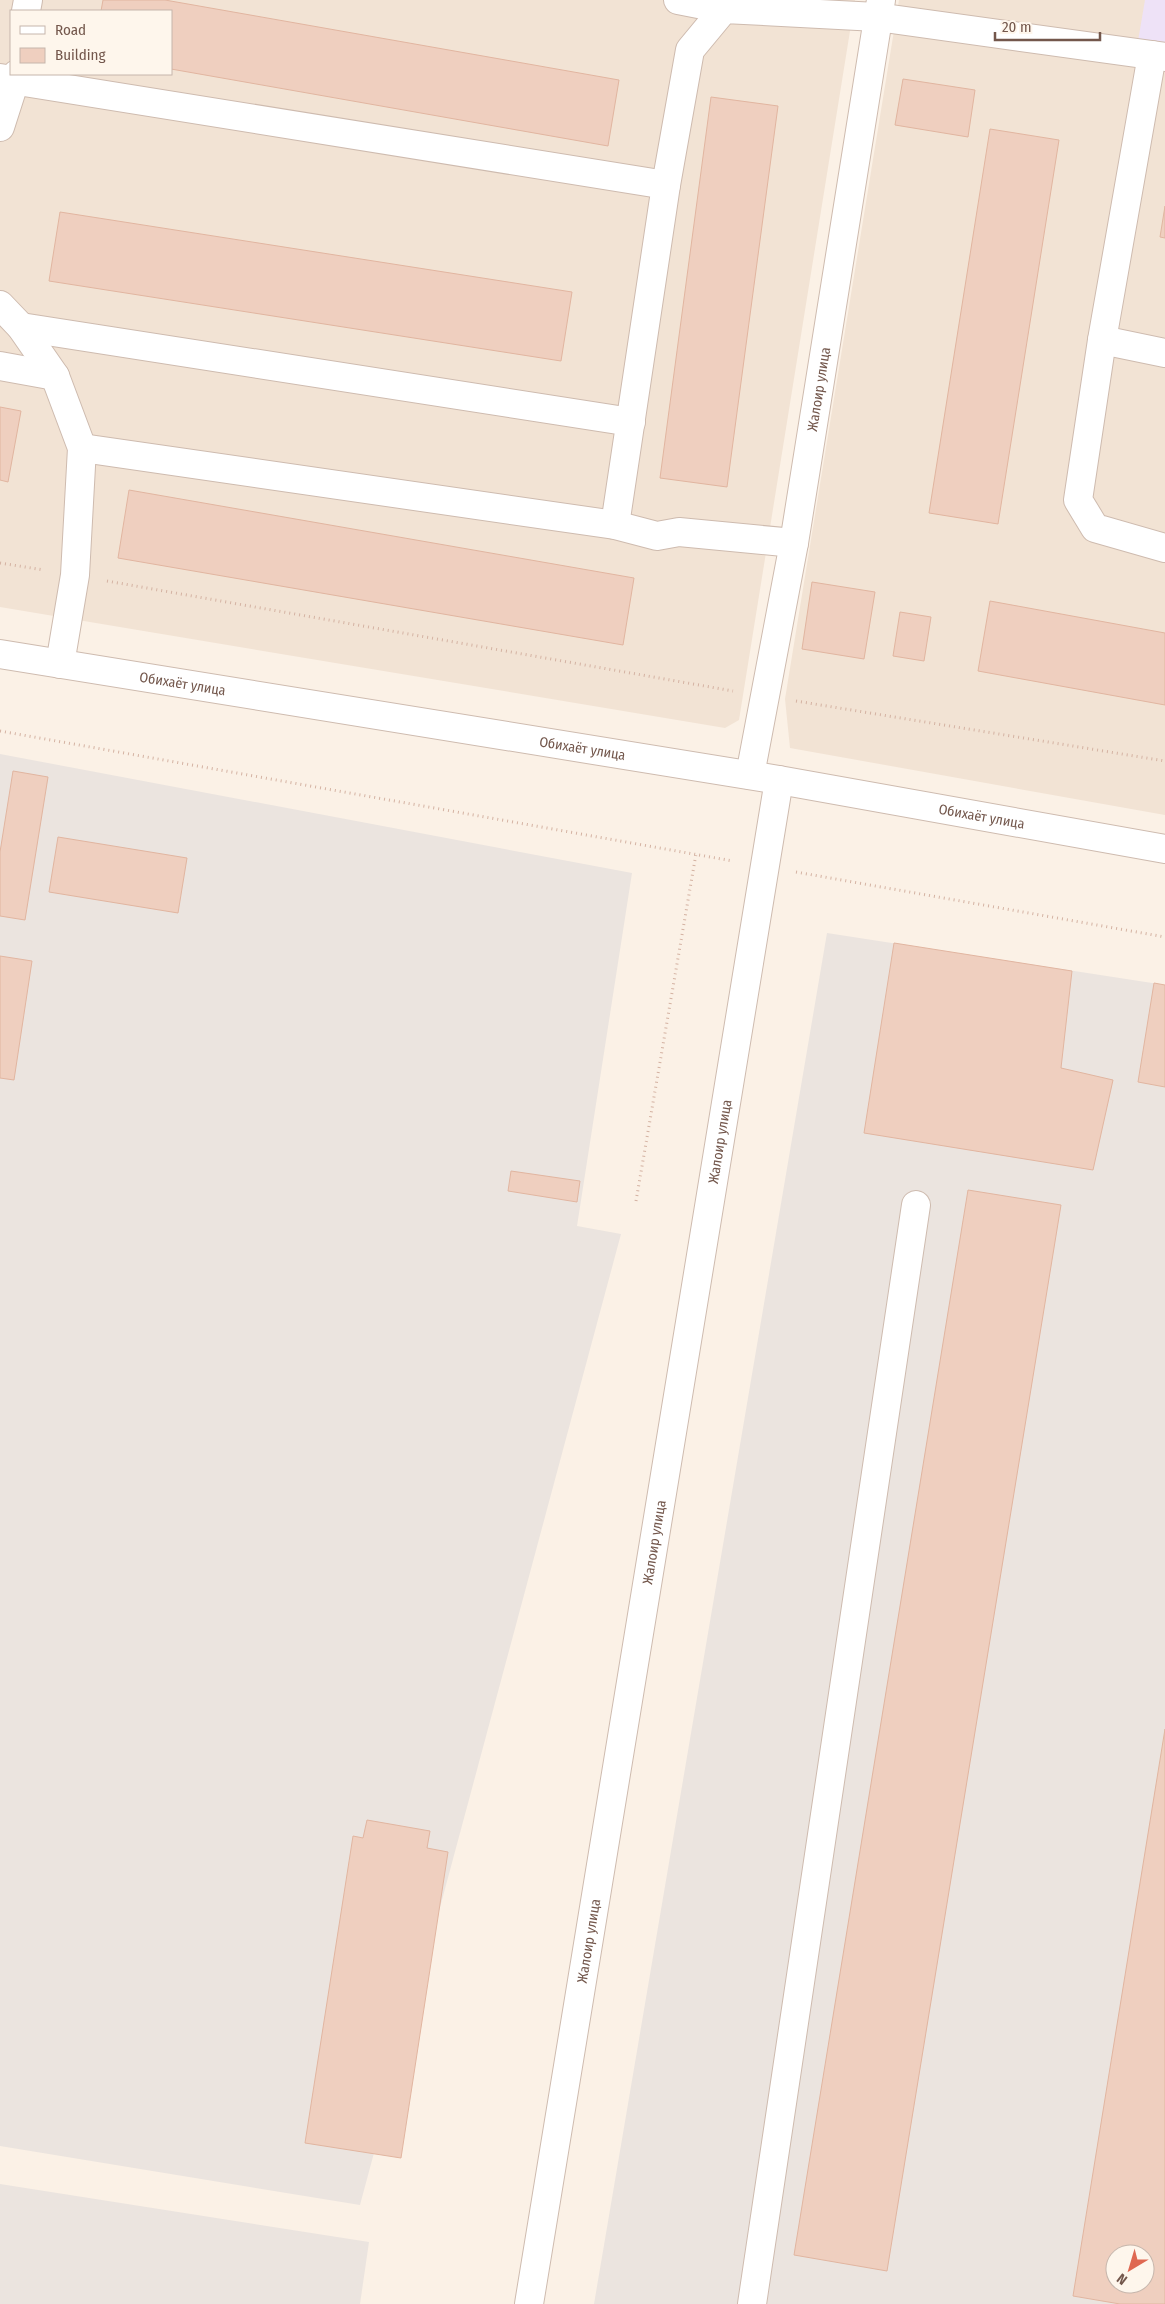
<svg xmlns="http://www.w3.org/2000/svg" width="1165" height="2304" font-family="'Fira Sans Condensed',sans-serif">
<style>
.residential{fill:#f2e3d4;fill-rule:evenodd}
.industrial{fill:#ebe4df;fill-rule:evenodd}
.education{fill:#eee2f7}
.building{fill:#efcfbf;stroke:#e1b5a0;fill-rule:evenodd}
.lines{fill:none;stroke-linecap:round;stroke-linejoin:round}
.minor-casing{stroke:#cebbaf;stroke-width:30}
.path{stroke:#d4b2a2;stroke-width:3;stroke-dasharray:1 4;stroke-linecap:butt}
.minor{stroke:#fff;stroke-width:28}
.labels{text-anchor:middle;dominant-baseline:central;stroke-width:4;stroke-linejoin:round;paint-order:stroke}
.street-label{font-size:14px;fill:#73574c;stroke:#fef6ec}
</style>
<rect width="100%" height="100%" fill="#fbf1e6"/>
<g class="residential">
<path d="M0 0H855L739 720 725 728 0 607ZM11 11H171V74H11Z"/>
<path d="M899 0H1165V815L790 748 785 699Z"/>
</g>
<g class="industrial">
<path d="M0 754 632 873 577 1226 621 1234 360 2205 0 2146Z"/>
<path d="M827 933 1165 985V2304H594ZM1115 2254H1145V2284H1115Z"/>
<path d="M0 2184 369 2242 360 2304H0Z"/>
</g>
<path class="education" d="M1145 0H1165V46L1138 41Z"/>
<g class="building">
<path d="M103 0H165L619 80 608 146 171 69V11H101Z"/>
<path d="M903 79 975 90 968 137 895 125Z"/>
<path d="M711 97 778 106 727 487 660 478Z"/>
<path d="M990 129 1059 140 998 524 929 513Z"/>
<path d="M1165 206V238L1160 237Z"/>
<path d="M60 212 572 292 561 361 49 281Z"/>
<path d="M0 407 21 411 8 482 0 480Z"/>
<path d="M129 490 634 578 623 645 118 558Z"/>
<path d="M812 582 875 592 864 659 802 649Z"/>
<path d="M990 601 1165 633V705L978 671Z"/>
<path d="M900 612 931 617 924 661 893 656Z"/>
<path d="M13 771 48 777 25 920 0 916V852Z"/>
<path d="M58 837 187 858 178 913 49 892Z"/>
<path d="M894 943 1072 971 1061 1068 1113 1080 1093 1170 864 1133Z"/>
<path d="M0 956 32 961 14 1080 0 1078Z"/>
<path d="M1154 983 1165 985V1087L1138 1082Z"/>
<path d="M511 1171 580 1181 577 1202 508 1191Z"/>
<path d="M968 1190 1061 1205 887 2271 794 2255Z"/>
<path d="M1165 1729V2304H1120L1073 2296ZM1115 2254H1145V2284H1115Z"/>
<path d="M367 1820 430 1831 427 1848 448 1852 401 2158 305 2143 353 1836 363 1838Z"/>
</g>
<g class="lines">
<g class="minor-casing">
<g id="minor">
<path d="M678 0 724 9"/>
<path d="M26 11 28 0"/>
<path d="M1152 55 1102 340 1078 500 1095 528 1165 548"/>
<path d="M0 78 666 185"/>
<path d="M0 127 17 74"/>
<path d="M0 305 21 327 55 376 82 448 75 575 60 664"/>
<path d="M21 327 631 422"/>
<path d="M1102 340 1165 353"/>
<path d="M0 366 55 376"/>
<path d="M82 448 615 525 657 536 679 532 794 543"/>
<path d="M615 525 666 185 690 50 724 9 877 17 1165 57"/>
<path id="s1" d="M0 654 779 780 1165 849"/>
<path id="s2" d="M750 775 794 543 881 0"/>
<path id="s3" d="M529 2304 779 780"/>
<path d="M752 2304 916 1205"/>
</g>
</g>
<g class="path">
<path d="M0 563 44 570"/>
<path d="M107 581 733 691"/>
<path d="M796 701 1165 761"/>
<path d="M0 731 733 861"/>
<path d="M796 872 1165 937"/>
<path d="M636 1201 696 854"/>
</g>
<use href="#minor" class="minor"/>
</g>
<g class="labels">
<g class="street-label">
<text stroke="none"><textPath href="#s2" startOffset="392">Жалоир улица</textPath></text>
<text stroke="none"><textPath href="#s1" startOffset="185">Обихаёт улица</textPath></text>
<text stroke="none"><textPath href="#s1" startOffset="590">Обихаёт улица</textPath></text>
<text stroke="none"><textPath href="#s1" startOffset="995">Обихаёт улица</textPath></text>
<text stroke="none"><textPath href="#s3" startOffset="1178">Жалоир улица</textPath></text>
<text stroke="none"><textPath href="#s3" startOffset="772">Жалоир улица</textPath></text>
<text stroke="none"><textPath href="#s3" startOffset="368">Жалоир улица</textPath></text>
</g>
</g>
<rect x="10" y="10" width="162" height="65" fill="#fef6ec" stroke="#c6b6ac"/>
<rect x="20" y="26" width="25" height="8" fill="#ffffff" stroke="#c6b6ac"/>
<text x="55" y="35" font-size="15" fill="#73574c">Road</text>
<rect x="20" y="48" width="25" height="15" fill="#efcfbf" stroke="#c6b6ac"/>
<text x="55" y="60" font-size="15" fill="#73574c">Building</text>
<g transform="translate(1130 2269) rotate(218)"><circle r="24" fill="#fef6ec" stroke="#c6b6ac"/>
<path d="M0-4L9 19L0 12L-9 19Z" fill="#df6851"/>
<text y="-8" font-size="14" font-weight="bold" text-anchor="middle" fill="#73574c">N</text>
</g>
<path d="M995 32v8h105v-8" fill="none" stroke="#73574c" stroke-width="2.5"/>
<text x="1002" y="32" font-size="15" fill="#73574c" stroke="#fef6ec" stroke-width="4" paint-order="stroke">20 m</text>
</svg>
